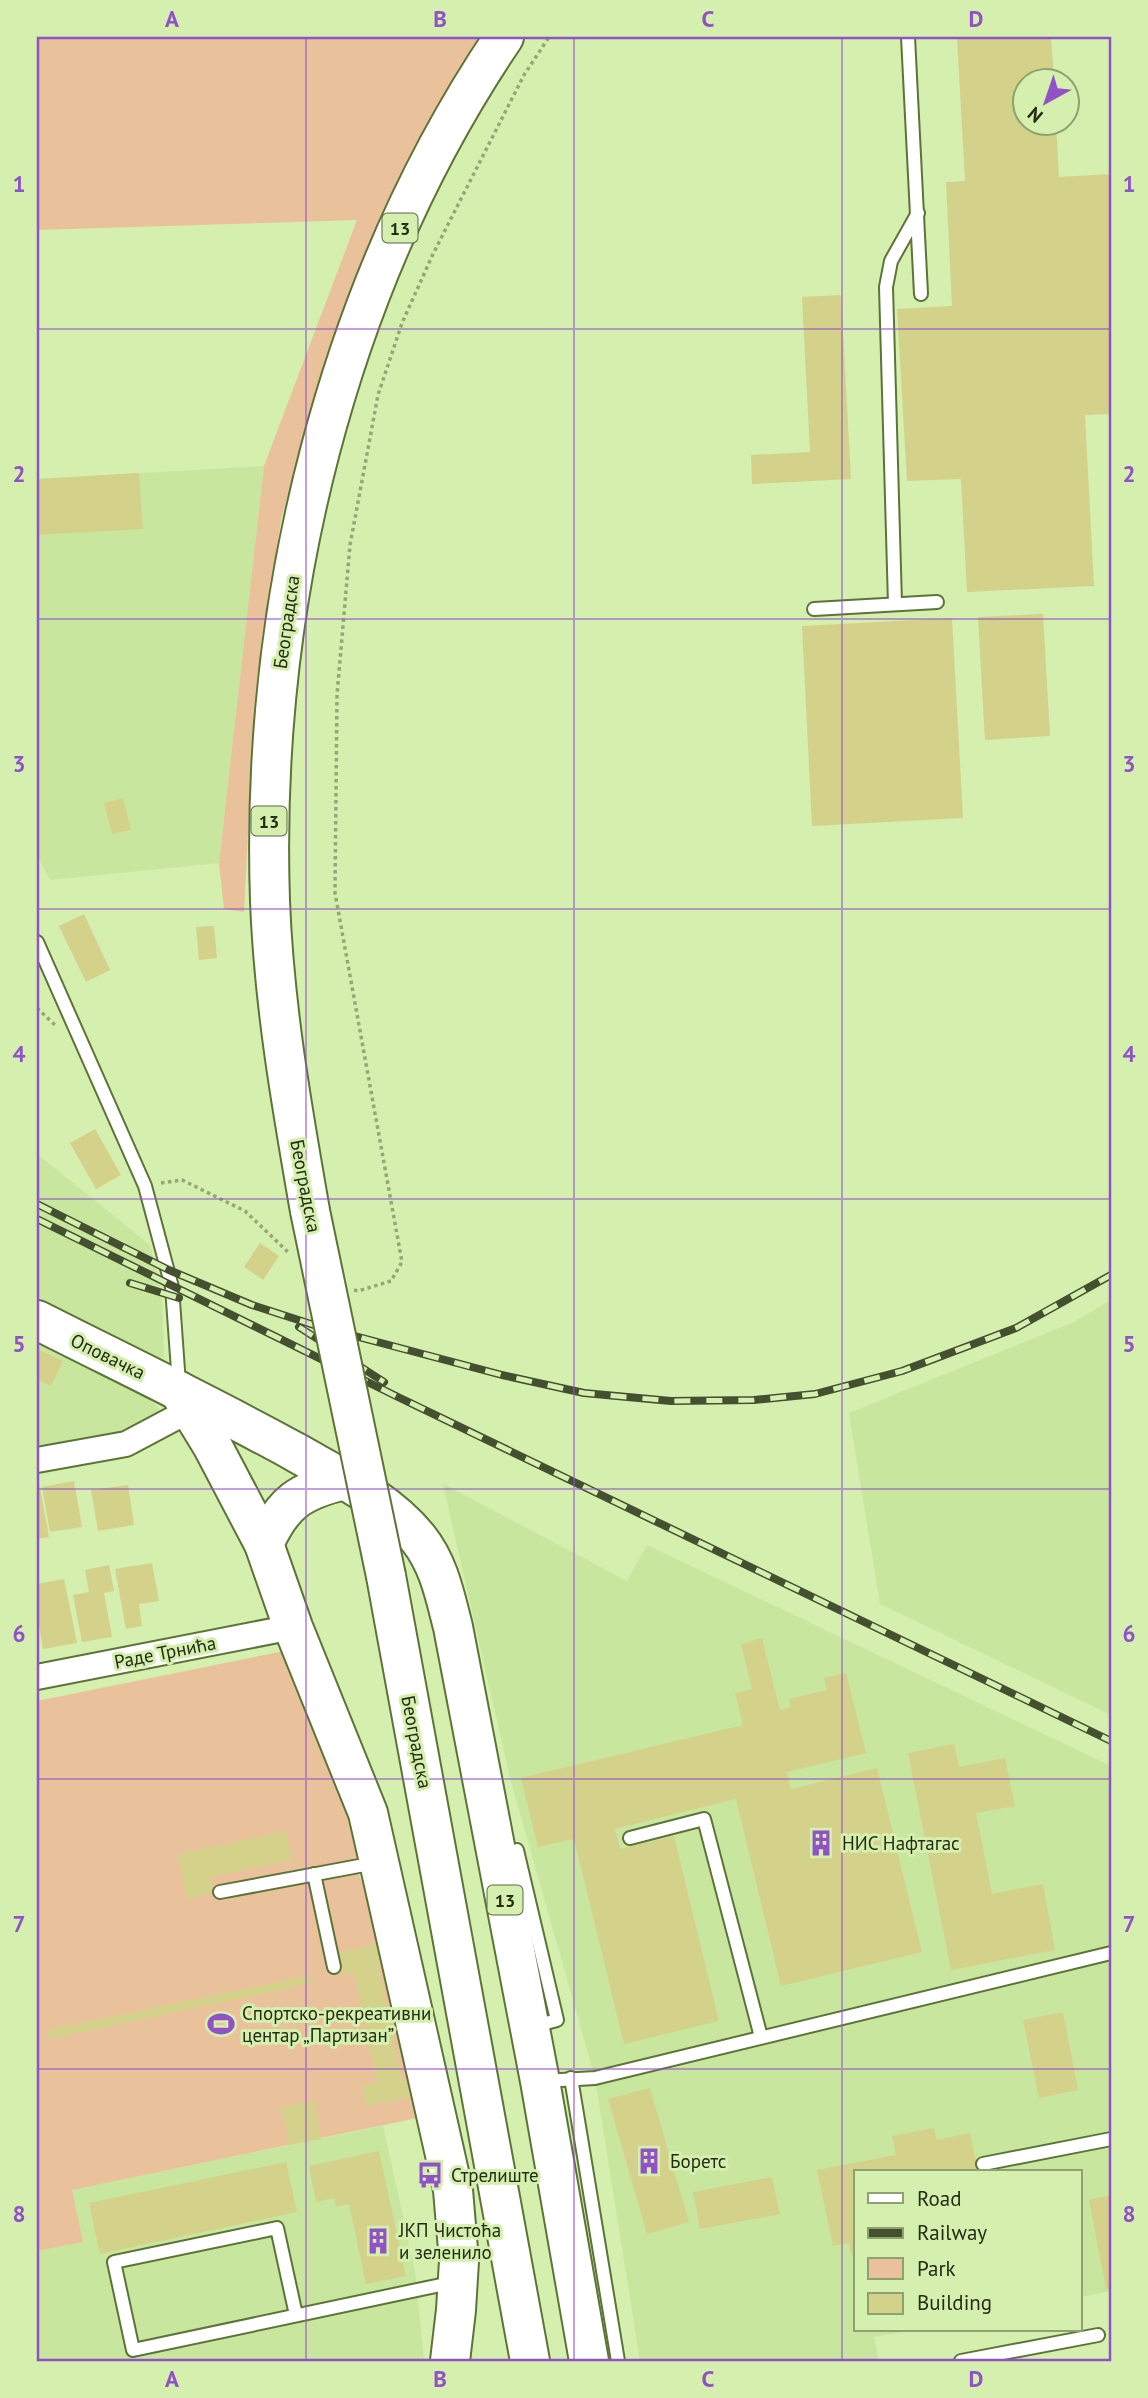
<svg xmlns="http://www.w3.org/2000/svg" width="1148" height="2398" font-family="'PT Sans',sans-serif">
<style>
.built{fill:#c9e69e}
.green{fill:#e9c29b}
.building{fill:#d4d18b}
.lines{fill:none;stroke-linecap:round;stroke-linejoin:round}
.lane-casing{stroke:#5d7438;stroke-width:16}
.street-casing{stroke:#5d7438;stroke-width:28}
.primary-casing{stroke:#5d7438;stroke-width:42}
.path{stroke:#94a876;stroke-width:3.5;stroke-dasharray:3.5 3.5;stroke-linecap:butt}
.lane{stroke:#fff;stroke-width:12}
.street{stroke:#fff;stroke-width:24}
.primary{stroke:#fff;stroke-width:38}
.rail-casing{stroke:#445030;stroke-width:8}
.rail{stroke:#d4efae;stroke-width:5;stroke-dasharray:16;stroke-linecap:butt}
.primary-bridge-casing{stroke:#5d7438;stroke-width:42;stroke-linecap:butt}
.primary-bridge{stroke:#fff;stroke-width:38}
.grid{fill:none;stroke:#9152c8;stroke-width:2;stroke-opacity:0.55}
.labels{text-anchor:middle;dominant-baseline:central;stroke-width:6;stroke-linejoin:round;paint-order:stroke}
.shield{fill:#d4efae;stroke:#596742;stroke-width:2}
.shield-label{font-size:18px;font-weight:bold;fill:#242d14}
.street-label{font-size:19px;fill:#242d14;stroke:#d4efae}
.poi-label{font-size:19px;fill:#242d14;stroke:#d4efae;text-anchor:start}
.neatline{fill:none;stroke:#9152c8;stroke-width:2.5}
.grid-label{font-size:23px;text-anchor:middle;font-weight:bold;fill:#9152c8}
</style>
<rect width="100%" height="100%" fill="#d4efae"/>
<g class="built">
<path d="M264 466 219 863 50 880 37 855V479Z"/>
<path d="M37 1154 150 1245 162 1294 164 1356 162 1361 37 1303Z"/>
<path d="M1111 1300V1715L880 1604 849 1413 1074 1322Z"/>
<path d="M37 1341 141 1390 160 1410 140 1425 120 1435 37 1450Z"/>
<path d="M443 1484 627 1581 647 1545 1111 1766V2291L1080 2297V2172H856V2330H913L874 2337 879 2361H640L595 2078 510 1778Z"/>
<path d="M383 2126 415 2271 424 2361H37V2251L82 2242 71 2190Z"/>
</g>
<g class="green">
<path d="M37 37H481L462 64 381 219 307 426 281 519 252 753 244 912 224 909 219 863 264 466 357 220 37 230Z"/>
<path d="M294 1649 353 1821 359 1875 385 1933 427 2116 72 2190 83 2242 37 2251V1701Z"/>
</g>
<g class="building">
<path d="M957 37H1051L1054 80H1026V122H1056L1059 177 1111 174V414L1085 415 1094 586 967 592 961 479 907 481 897 309 952 306 946 182 965 181Z"/>
<path d="M841 295 851 479 752 484 751 455 810 452 802 297Z"/>
<path d="M139 473 143 529 37 535V479Z"/>
<path d="M1043 614 1050 736 985 740 978 617Z"/>
<path d="M952 618 963 818 812 826 802 626Z"/>
<path d="M123 798 131 830 112 834 104 803Z"/>
<path d="M84 914 110 970 86 982 59 926Z"/>
<path d="M214 926 217 958 199 960 196 927Z"/>
<path d="M95 1129 121 1175 96 1189 70 1143Z"/>
<path d="M260 1243 279 1256 263 1280 244 1267Z"/>
<path d="M37 1349 63 1361 51 1386 37 1379Z"/>
<path d="M74 1481 82 1527 50 1532 42 1487Z"/>
<path d="M128 1485 134 1525 98 1531 91 1490Z"/>
<path d="M37 1487H40L49 1537 37 1539Z"/>
<path d="M152 1563 159 1601 139 1604 142 1626 126 1629 115 1569Z"/>
<path d="M109 1565 114 1591 104 1593 112 1637 82 1642 73 1595 89 1592 85 1570Z"/>
<path d="M64 1579 77 1643 43 1649 37 1615V1584Z"/>
<path d="M762 1638 780 1710 791 1707 789 1699 827 1690 824 1678 846 1673 866 1753 787 1772 791 1789 877 1768 922 1952 781 1986 736 1799 615 1829 620 1849 674 1836 719 2021 624 2044 574 1839 538 1847 521 1778 743 1725 735 1693 752 1689 741 1644Z"/>
<path d="M954 1744 959 1767 1005 1758 1015 1806 976 1813 992 1894 1043 1884 1055 1950 951 1970 908 1753Z"/>
<path d="M286 1831 292 1860 210 1877 213 1893 187 1899 178 1854Z"/>
<path d="M383 1943 387 1964 378 1965 402 2081 411 2079 415 2096 366 2106 362 2085 377 2082 354 1973 344 1975 339 1952Z"/>
<path d="M310 1975 312 1983 50 2039 48 2030Z"/>
<path d="M1063 2012 1078 2090 1039 2098 1023 2020Z"/>
<path d="M650 2088 689 2222 647 2234 608 2099Z"/>
<path d="M314 2101 321 2139 289 2145 281 2107Z"/>
<path d="M934 2128 937 2140 970 2133 978 2172H856V2254L851 2255 849 2243 833 2246 817 2170 896 2155 892 2136Z"/>
<path d="M379 2151 406 2276 366 2284 349 2204 336 2207 334 2198 316 2202 309 2166Z"/>
<path d="M286 2162 297 2212 100 2254 89 2203Z"/>
<path d="M772 2177 780 2214 700 2229 693 2192Z"/>
<path d="M1111 2195V2288L1106 2289 1089 2200Z"/>
</g>
<g class="lines">
<g class="lane-casing">
<g id="lane">
<path d="M908 37 921 294"/>
<path d="M895 604 886 287 891 261 918 213"/>
<path d="M814 609 937 602"/>
<path d="M37 942 145 1186 172 1287 179 1384"/>
<path d="M630 1838 704 1819 761 2037"/>
<path d="M517 1850 557 2020 535 2026"/>
<path d="M314 1874 334 1967"/>
<path d="M220 1892 375 1863"/>
<path d="M571 2078 618 2361"/>
<path d="M544 2081 595 2078 1111 1953"/>
<path d="M983 2164 1111 2139"/>
<path d="M296 2315 277 2228 114 2262 133 2350 455 2282"/>
<path d="M961 2361 1098 2335"/>
</g>
</g>
<g class="street-casing">
<g id="street">
<path d="M37 1460 126 1444 190 1410"/>
<path d="M37 1677 293 1627"/>
</g>
</g>
<g class="primary-casing">
<g id="primary">
<path d="M310 1211C292 1108 274 1006 270 901 260 603 336 285 504 37"/>
<path d="M37 1320C124 1364 212 1406 297 1453 339 1477 387 1500 418 1538 439 1564 445 1596 453 1627L540 2081 589 2361"/>
<path d="M179 1391 212 1445 264 1544 293 1627 368 1813 453 2190 459 2261 456 2310 450 2361"/>
<path d="M264 1544C283 1502 300 1491 344 1480"/>
<path d="M386 1576 530 2361"/>
</g>
</g>
<g class="path">
<path d="M37 1008 56 1026"/>
<path d="M161 1183 182 1180 245 1211 290 1254"/>
<path d="M354 1290 358 1291 391 1281 402 1262 335 893 337 695 350 545 378 395 402 323 433 254 524 75 549 37"/>
</g>
<use href="#lane" class="lane"/>
<use href="#street" class="street"/>
<use href="#primary" class="primary"/>
<g class="rail-casing">
<g id="rail">
<path d="M37 1204 169 1270 252 1305 317 1326 502 1375 584 1393 671 1401 754 1400 815 1394 902 1371 1016 1328 1111 1275"/>
<path d="M37 1219 398 1397 1111 1741"/>
<path d="M130 1283 179 1298"/>
<path d="M299 1327 384 1382"/>
</g>
</g>
<use href="#rail" class="rail"/>
<g class="primary-bridge-casing">
<path id="primary-bridge" d="M310 1211 386 1576"/>
</g>
<use href="#primary-bridge" class="primary-bridge"/>
</g>
<path class="grid" d="M306 37V2361M574 37V2361M842 37V2361M37 329H1111M37 619H1111M37 909H1111M37 1199H1111M37 1489H1111M37 1779H1111M37 2069H1111"/>
<defs>
<g id="building-bare" transform="scale(2.1)"><path d="M-4-6H4V6H1V3H-1V6H-4ZM-2.5-4.3h1.7v1.8h-1.7ZM.8-4.3h1.7v1.8H.8ZM-2.5-1h1.7V.8h-1.7ZM.8-1h1.7V.8H.8Z" fill="#9152c8" stroke="#d4efae" stroke-width="2.5" paint-order="stroke"/></g>
<g id="stadium-bare" transform="scale(2.1)"><path d="M0-5a6.5 5 0 1 0 0 10a6.5 5 0 1 0 0-10ZM-3.5-1.8h7v3.6h-7Z" fill="#9152c8" stroke="#d4efae" stroke-width="2.5" paint-order="stroke"/></g>
<g id="bus-bare" transform="scale(2.1)"><path d="M-5-6H5V4H4V6H2V4H-2V6H-4V4H-5ZM-3.5-4V0h7V-4ZM-3.5 1.2v1.5H-2V1.2ZM2 1.2v1.5H3.5V1.2Z" fill="#9152c8" stroke="#d4efae" stroke-width="2.5" paint-order="stroke"/></g>
</defs>
<g fill-rule="evenodd">
<use href="#building-bare" x="821" y="1843"/>
<use href="#stadium-bare" x="221" y="2024"/>
<use href="#building-bare" x="649" y="2161"/>
<use href="#bus-bare" x="430" y="2175"/>
<use href="#building-bare" x="378" y="2241"/>
</g>
<g class="labels">
<g class="shield">
<rect x="382.5" y="213.5" width="35" height="29" rx="5"/>
<rect x="251.5" y="806.5" width="35" height="29" rx="5"/>
<rect x="487.5" y="1885.5" width="35" height="29" rx="5"/>
</g>
<g class="shield-label">
<text x="400" y="228">13</text>
<text x="269" y="821">13</text>
<text x="505" y="1900">13</text>
</g>
<g class="street-label">
<text transform="translate(286 622) rotate(-82)">Београдска</text>
<text transform="translate(306 1186) rotate(79)">Београдска</text>
<text transform="translate(108 1356) rotate(26)">Оповачка</text>
<text transform="translate(165 1652) rotate(-11)">Раде Трнића</text>
<text transform="translate(417 1742) rotate(79)">Београдска</text>
</g>
<g class="poi-label">
<text x="842" y="1843">НИС Нафтагас</text>
<text x="242" y="2013">Спортско-рекреативни<tspan x="242" dy="22">центар „Партизан”</tspan></text>
<text x="670" y="2161">Боретс</text>
<text x="451" y="2175">Стрелиште</text>
<text x="399" y="2230">ЈКП Чистоћа<tspan x="399" dy="22">и зеленило</tspan></text>
</g>
</g>
<rect width="1148" height="2398" fill="none" stroke="#d4efae" stroke-width="77"/>
<rect x="854" y="2170" width="228" height="161" fill="#d4efae" stroke="#8ea170" stroke-width="2"/>
<rect x="868" y="2193" width="35" height="10" fill="#ffffff" stroke="#8ea170" stroke-width="2"/>
<text x="917" y="2206" font-size="21" fill="#242d14">Road</text>
<rect x="868" y="2228" width="35" height="10" fill="#445030" stroke="#8ea170" stroke-width="2"/>
<text x="917" y="2240" font-size="21" fill="#242d14">Railway</text>
<rect x="868" y="2258" width="35" height="21" fill="#e9c29b" stroke="#8ea170" stroke-width="2"/>
<text x="917" y="2276" font-size="21" fill="#242d14">Park</text>
<rect x="868" y="2293" width="35" height="21" fill="#d4d18b" stroke="#8ea170" stroke-width="2"/>
<text x="917" y="2310" font-size="21" fill="#242d14">Building</text>
<g transform="translate(1046 102) rotate(220)"><circle r="33" fill="#d4efae" stroke="#8ea170" stroke-width="2"/>
<path d="M0-5L12 26L0 18L-12 26Z" fill="#9152c8"/>
<text y="-10" font-size="19" font-weight="bold" text-anchor="middle" fill="#242d14">N</text>
</g>
<rect x="38" y="38" width="1072" height="2322" class="neatline"/>
<g class="grid-label">
<text x="172" y="27">A</text>
<text x="440" y="27">B</text>
<text x="708" y="27">C</text>
<text x="976" y="27">D</text>
<text x="19" y="192">1</text>
<text x="1129" y="192">1</text>
<text x="19" y="482">2</text>
<text x="1129" y="482">2</text>
<text x="19" y="772">3</text>
<text x="1129" y="772">3</text>
<text x="19" y="1062">4</text>
<text x="1129" y="1062">4</text>
<text x="19" y="1352">5</text>
<text x="1129" y="1352">5</text>
<text x="19" y="1642">6</text>
<text x="1129" y="1642">6</text>
<text x="19" y="1932">7</text>
<text x="1129" y="1932">7</text>
<text x="19" y="2222">8</text>
<text x="1129" y="2222">8</text>
<text x="172" y="2387">A</text>
<text x="440" y="2387">B</text>
<text x="708" y="2387">C</text>
<text x="976" y="2387">D</text>
</g>
</svg>
